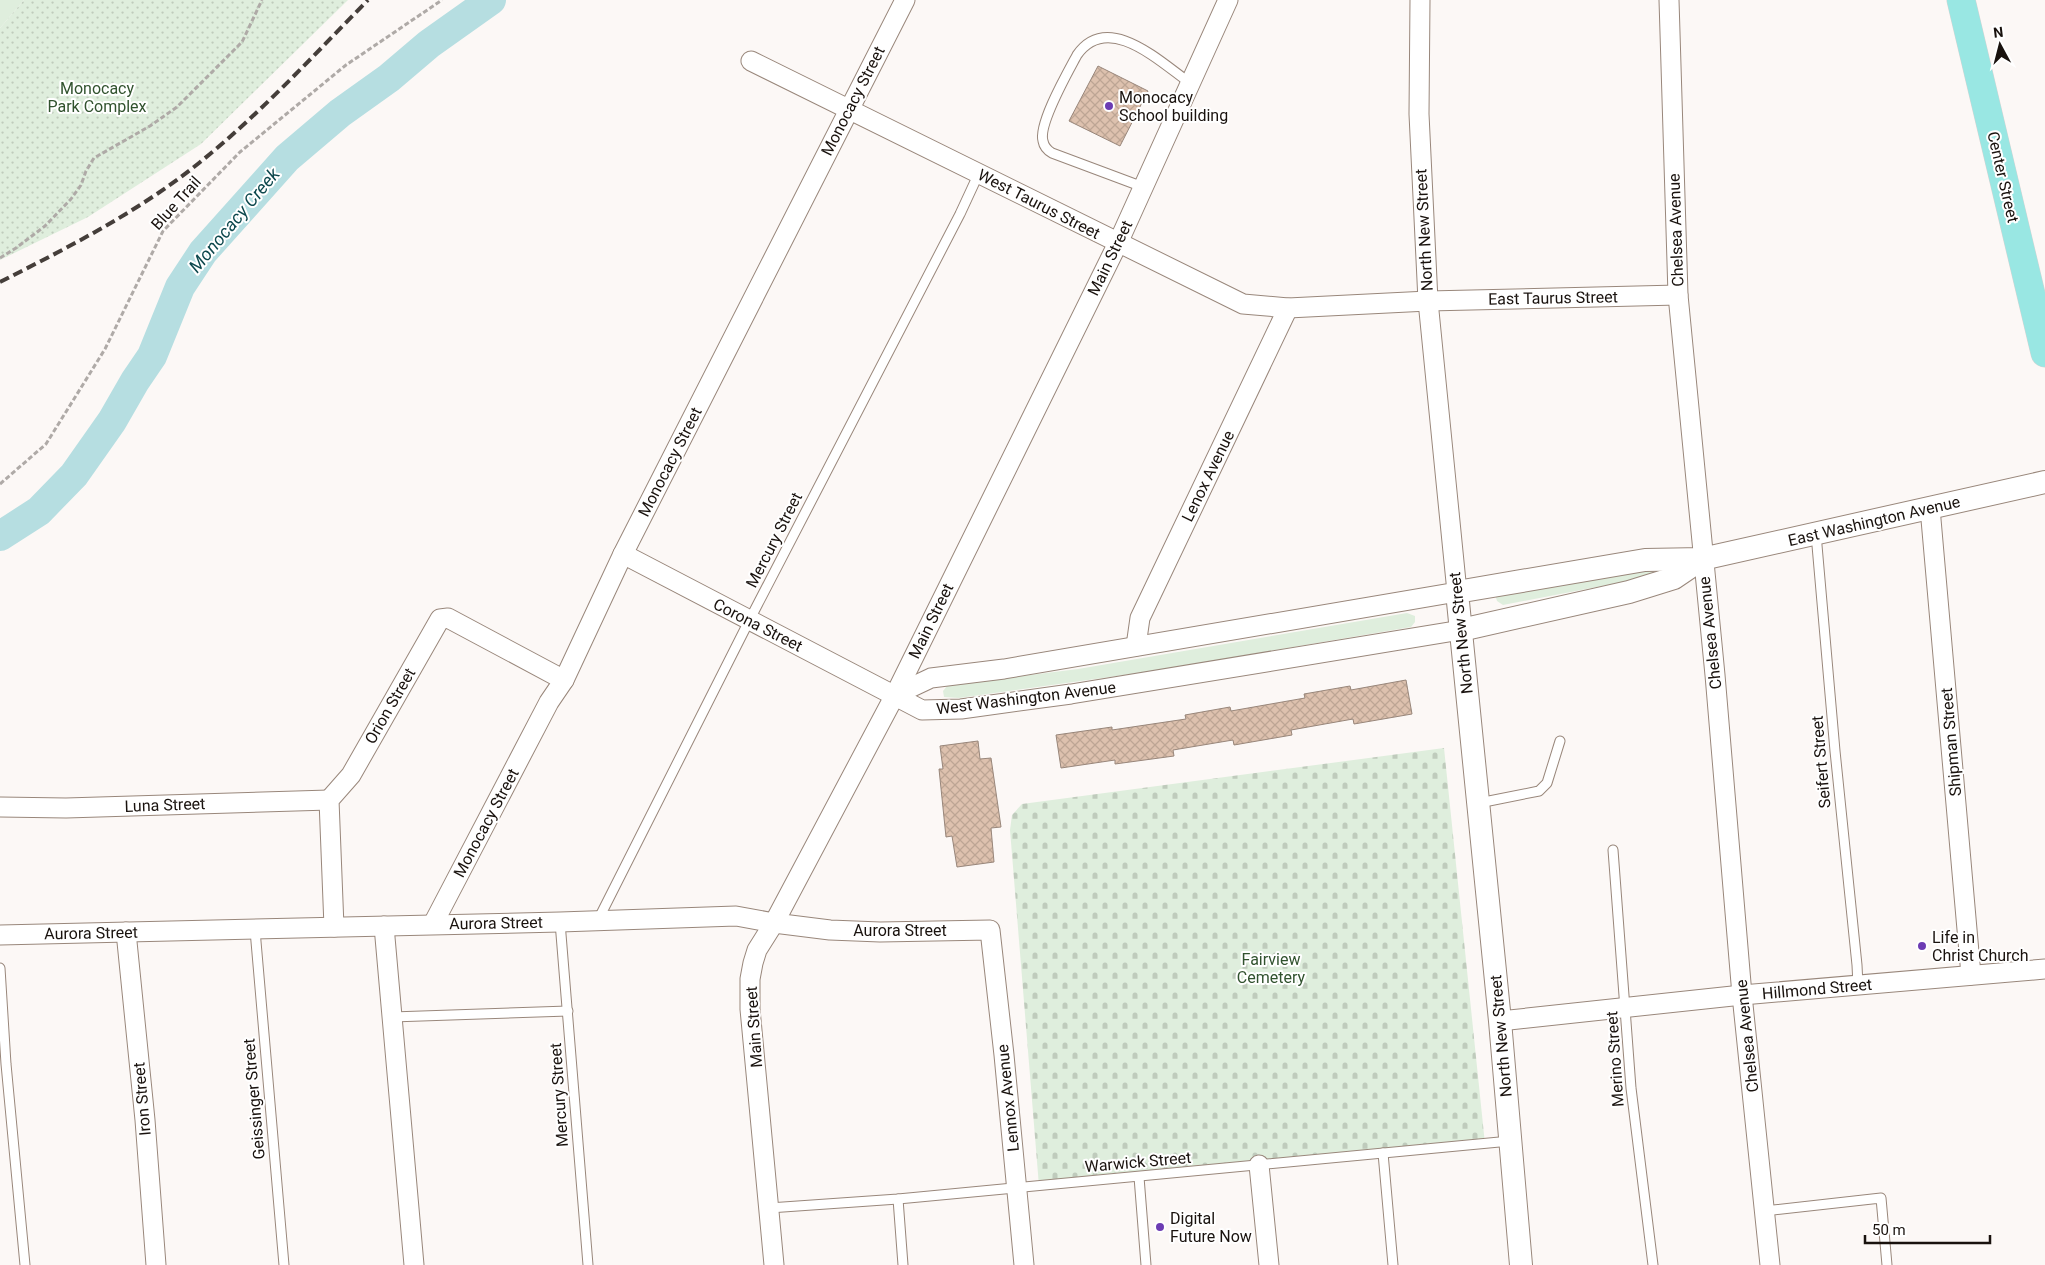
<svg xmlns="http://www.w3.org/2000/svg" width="2045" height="1265" font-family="Roboto,sans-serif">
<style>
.green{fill:#dfeedd}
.cemetery{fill:url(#cemetery-stones)}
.park{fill:url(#park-dots)}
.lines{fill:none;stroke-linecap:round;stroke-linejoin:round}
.river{stroke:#b6dee1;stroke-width:30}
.building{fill:url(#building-cross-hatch);stroke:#98867a}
.service-casing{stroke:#99877b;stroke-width:11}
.minor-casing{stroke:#99877b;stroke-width:21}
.tertiary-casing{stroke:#99877b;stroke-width:24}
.primary-casing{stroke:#d6d4d4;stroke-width:29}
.path{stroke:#afaaa7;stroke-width:3;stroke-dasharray:5 2.5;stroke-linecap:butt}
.service{stroke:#fff;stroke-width:9}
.minor{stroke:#fff;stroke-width:19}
.tertiary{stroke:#fff;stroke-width:22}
.primary{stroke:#99e7e3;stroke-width:28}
.rail{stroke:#453e3a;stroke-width:4;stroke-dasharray:10 5;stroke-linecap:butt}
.poi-dot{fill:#6c3cb3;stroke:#fff;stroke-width:2}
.labels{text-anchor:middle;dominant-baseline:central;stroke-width:4;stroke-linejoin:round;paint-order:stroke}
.park-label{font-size:16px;fill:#31522e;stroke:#fff}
.poi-label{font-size:16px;fill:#19120e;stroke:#fff;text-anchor:start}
.street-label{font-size:16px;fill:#19120e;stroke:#fff}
.water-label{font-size:18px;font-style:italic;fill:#0d484d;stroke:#fff}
</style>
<defs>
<pattern id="cemetery-stones" width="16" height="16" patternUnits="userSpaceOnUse" patternTransform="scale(1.25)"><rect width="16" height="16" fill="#dfeedd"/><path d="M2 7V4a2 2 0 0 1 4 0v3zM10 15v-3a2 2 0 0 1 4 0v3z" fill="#bfcbbc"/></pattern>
<pattern id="park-dots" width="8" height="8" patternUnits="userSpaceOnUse" patternTransform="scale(1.25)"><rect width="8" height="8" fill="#dfeedd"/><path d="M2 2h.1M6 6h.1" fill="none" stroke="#bfcbbc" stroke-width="1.8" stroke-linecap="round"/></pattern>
<pattern id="building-cross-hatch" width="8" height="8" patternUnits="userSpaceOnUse" patternTransform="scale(1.25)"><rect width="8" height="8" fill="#ddc1ae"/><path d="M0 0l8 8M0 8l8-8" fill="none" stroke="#bda594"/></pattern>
</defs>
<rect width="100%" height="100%" fill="#fcf8f6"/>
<g class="green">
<path d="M0 0H24L0 28Z"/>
<path d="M1663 567 1659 575 1503 605 1497 601 1495 594Z"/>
<path d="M1407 613 1415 616V622L1411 627 1153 671 959 698 944 697 943 691 947 686 957 684 1078 669Z"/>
</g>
<path class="cemetery" d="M1444 748 1485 1144 1039 1186 1010 830 1012 815 1022 804Z"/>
<path class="park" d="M24 0H348L201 144 88 217 0 260V28Z"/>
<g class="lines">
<path class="river" d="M0 536 39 511 74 475 112 421 135 381 152 356 180 287 203 252 287 158 340 113 389 78 429 44 491 0"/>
</g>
<g class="building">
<path d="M1098 66 1148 91 1120 146 1069 121Z"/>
<path d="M1406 680 1412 714 1354 724 1353 719 1291 730 1292 735 1234 745 1233 740 1173 750 1174 756 1115 764V760L1061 768 1056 735 1112 727V730L1186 719 1185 715 1230 707 1231 711 1305 698 1304 694 1350 686 1351 690Z"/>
<path d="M978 741 980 759 991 758 1001 827 991 828 994 862 957 867 952 836 946 837 939 769H943L940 746Z"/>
</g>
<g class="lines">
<g class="service-casing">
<g id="service">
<path d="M1143 187 1052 153C1047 150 1044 147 1043 141 1038 124 1068 72 1077 55 1108 11 1160 62 1190 83"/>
<path d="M1816 534 1835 751 1857 965 1858 986"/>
<path d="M1479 803 1539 791 1547 783 1560 741"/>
<path d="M1613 850 1631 1088 1653 1265"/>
<path d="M598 920 749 621 960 214 979 173"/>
<path d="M560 922 588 1265"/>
<path d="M255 930 284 1265"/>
<path d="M0 968 6 1064 25 1265"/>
<path d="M392 1017 568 1011"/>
<path d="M1383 1153 1393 1265"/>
<path d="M1139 1177 1146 1265"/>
<path d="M898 1199 903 1265"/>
<path d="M769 1208 898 1199 1510 1141"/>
<path d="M1764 1211 1881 1198 1887 1265"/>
</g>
</g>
<g class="minor-casing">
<g id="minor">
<path d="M1669 0 1678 295 1715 675 1742 995 1770 1265"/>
<path d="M751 61 1243 304 1288 308 1428 301 1678 295"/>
<path d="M1930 508 1971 975"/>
<path d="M623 554 922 710 961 709 1071 694 1461 630"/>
<path d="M1136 646 1140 618 1288 308"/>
<path d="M895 695 931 678 1004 669 1457 592 1428 301 1419 114 1420 0"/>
<path d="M0 807 66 808 329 800"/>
<path d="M433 924 549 702 564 680 623 554 905 0"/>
<path d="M384 926 414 1265"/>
<path d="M334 927 329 800 351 775 440 619 448 618 564 680"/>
<path d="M126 932 145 1120 156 1265"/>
<path d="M0 935 560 922 736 916 774 923 830 930 880 932 990 930 1004 1055 1024 1265"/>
<path d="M1500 1021 1742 995 2045 969"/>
<path d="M1259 1165 1269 1265"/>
<path d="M774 1265 750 1009V979L753 963 757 950 774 923 895 695 1118 243 1228 0"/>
</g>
</g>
<g class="tertiary-casing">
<g id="tertiary">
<path d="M1461 630 1629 592 1674 578 1702 559"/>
<path d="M1521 1265 1500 1021 1457 592 1645 560 1702 559 2045 482"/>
</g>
</g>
<g class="primary-casing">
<path id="primary" d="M1961 0 2045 353"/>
</g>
<g class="path">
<path d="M0 258 16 248 45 226 71 199 81 185 86 171 94 158 150 126 177 107 242 42 262 0"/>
<path d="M0 484 46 444 105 349 163 231 240 152 346 65 442 0"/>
</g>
<use href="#service" class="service"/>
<use href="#minor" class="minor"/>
<use href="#tertiary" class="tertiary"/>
<use href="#primary" class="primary"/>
<path class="rail" d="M0 282C69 247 138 212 199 163 260 114 313 56 368 0"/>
</g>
<g class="poi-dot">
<circle cx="1109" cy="106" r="5"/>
<circle cx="1922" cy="946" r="5"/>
<circle cx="1160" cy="1227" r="5"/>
</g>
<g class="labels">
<g class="park-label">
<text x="97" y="88">Monocacy<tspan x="97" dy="18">Park Complex</tspan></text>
<text x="1271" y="959">Fairview<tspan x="1271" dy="18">Cemetery</tspan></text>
</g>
<g class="poi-label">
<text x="1119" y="97">Monocacy<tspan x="1119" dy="18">School building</tspan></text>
<text x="1932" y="937">Life in<tspan x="1932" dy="18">Christ Church</tspan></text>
<text x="1170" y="1218">Digital<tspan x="1170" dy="18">Future Now</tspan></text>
</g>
<g class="street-label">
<text transform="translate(853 101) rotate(-63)">Monocacy Street</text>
<text transform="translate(2003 177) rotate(77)">Center Street</text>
<text transform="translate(176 203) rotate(-48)">Blue Trail</text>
<text transform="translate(1039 204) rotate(27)">West Taurus Street</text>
<text transform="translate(1424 230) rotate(-93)">North New Street</text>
<text transform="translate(1676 230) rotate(-92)">Chelsea Avenue</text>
<text transform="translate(1110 258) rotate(-64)">Main Street</text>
<text transform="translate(1553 298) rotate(-1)">East Taurus Street</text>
<text transform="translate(670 462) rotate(-63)">Monocacy Street</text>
<text transform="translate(1208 476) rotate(-64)">Lenox Avenue</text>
<text transform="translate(1874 521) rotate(-13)">East Washington Avenue</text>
<text transform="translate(774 540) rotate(-63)">Mercury Street</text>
<text transform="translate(931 621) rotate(-64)">Main Street</text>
<text transform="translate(758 625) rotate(27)">Corona Street</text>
<text transform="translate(1461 633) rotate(-96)">North New Street</text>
<text transform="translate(1710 633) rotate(-96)">Chelsea Avenue</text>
<text transform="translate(1026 698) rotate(-7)">West Washington Avenue</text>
<text transform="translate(390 706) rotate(-60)">Orion Street</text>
<text transform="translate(1951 742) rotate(-95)">Shipman Street</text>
<text transform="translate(1821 762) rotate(-95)">Seifert Street</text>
<text transform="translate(165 805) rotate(-2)">Luna Street</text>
<text transform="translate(486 823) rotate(-62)">Monocacy Street</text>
<text transform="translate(496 923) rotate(-1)">Aurora Street</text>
<text x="900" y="930">Aurora Street</text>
<text transform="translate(91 933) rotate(-1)">Aurora Street</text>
<text transform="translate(1817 989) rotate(-5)">Hillmond Street</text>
<text transform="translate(754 1027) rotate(-94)">Main Street</text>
<text transform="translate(1501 1036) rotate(-95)">North New Street</text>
<text transform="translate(1747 1036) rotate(-96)">Chelsea Avenue</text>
<text transform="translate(1615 1059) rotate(-94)">Merino Street</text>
<text transform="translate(559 1095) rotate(-94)">Mercury Street</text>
<text transform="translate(1008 1098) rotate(-96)">Lennox Avenue</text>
<text transform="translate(142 1099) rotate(-95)">Iron Street</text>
<text transform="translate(254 1099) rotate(-95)">Geissinger Street</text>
<text transform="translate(1138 1162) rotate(-5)">Warwick Street</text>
</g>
<g class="water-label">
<text transform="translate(234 220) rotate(-50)">Monocacy Creek</text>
</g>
</g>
<g transform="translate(2000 45) rotate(353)" stroke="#ffffff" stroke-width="4" paint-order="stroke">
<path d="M0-4L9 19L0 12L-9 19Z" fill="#19120e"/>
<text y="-8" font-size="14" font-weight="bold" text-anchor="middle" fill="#19120e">N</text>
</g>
<path d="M1865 1235v8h125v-8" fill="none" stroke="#19120e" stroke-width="2.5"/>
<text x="1872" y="1235" font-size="15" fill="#19120e" stroke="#ffffff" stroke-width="4" paint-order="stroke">50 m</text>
</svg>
